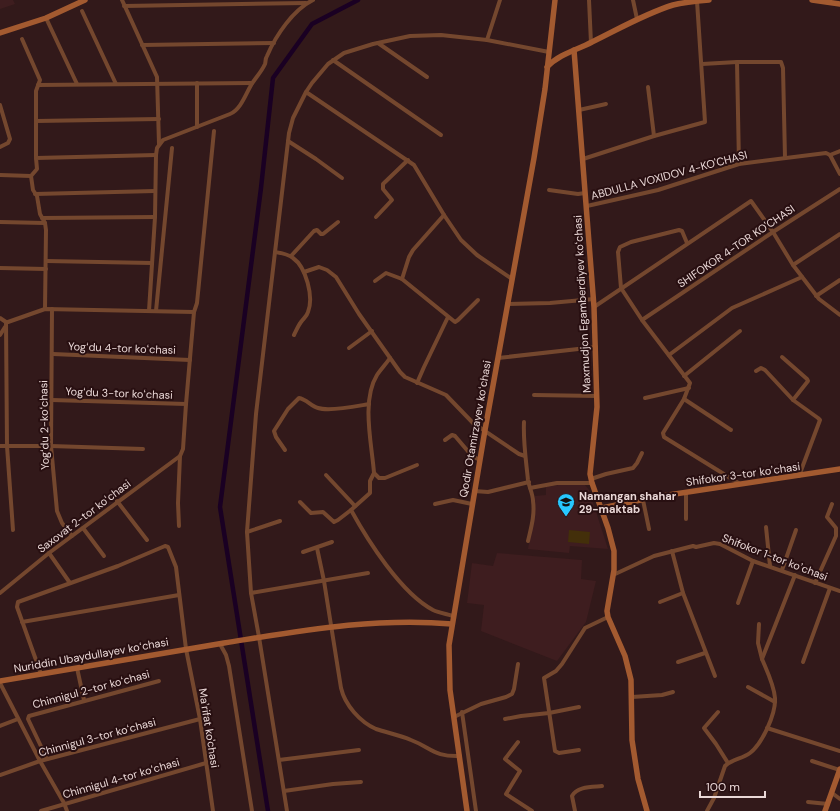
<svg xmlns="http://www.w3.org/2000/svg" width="840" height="811" font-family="'DM Sans',sans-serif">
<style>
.built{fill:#3e1d1f}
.green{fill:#432f0a}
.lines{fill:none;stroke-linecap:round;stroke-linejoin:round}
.canal{stroke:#1a0023;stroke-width:4.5}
.street{stroke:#74472e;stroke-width:4}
.secondary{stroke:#a35a30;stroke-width:5.5}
.labels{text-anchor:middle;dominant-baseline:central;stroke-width:4;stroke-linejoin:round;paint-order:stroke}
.street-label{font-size:11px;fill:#ead8d7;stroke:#280f11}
.poi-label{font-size:11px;font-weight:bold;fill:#ead8d7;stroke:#280f11;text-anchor:start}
</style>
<rect width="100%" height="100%" fill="#32191a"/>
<g class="built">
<path d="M0 0H13L15 4 0 9Z"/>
<path d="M558 485H585L589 490 608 549 570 546 569 553 528 549 534 512 535 496 546 495V487Z"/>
<path d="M497 553 582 560 581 579 596 581 586 622 557 661 481 631 484 605 467 603 472 563 493 566Z"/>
</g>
<path class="green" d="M569 530 590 532 589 544 568 542Z"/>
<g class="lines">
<path class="canal" d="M268 811 220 507 261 188 273 78 312 24 358 0"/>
<g class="street">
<path d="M122 0 157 77 159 144"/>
<path d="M589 0 591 43"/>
<path d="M633 0 637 19"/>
<path d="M124 6 306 3"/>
<path d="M82 11 116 84"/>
<path d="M46 18 77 84"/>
<path d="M22 39 40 80 36 91V158"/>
<path d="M487 40 500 0"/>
<path d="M378 43 427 77"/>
<path d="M142 45 274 43"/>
<path d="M333 60 441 135"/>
<path d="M737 62 739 164"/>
<path d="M702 64 737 62H781L783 68 785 158"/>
<path d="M38 85 252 83"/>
<path d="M648 87 654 136"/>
<path d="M306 92 414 165 444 215 461 240 477 255 512 279"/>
<path d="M0 105 10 139 8 143 0 147"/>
<path d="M579 110 606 104"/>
<path d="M36 121 159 119"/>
<path d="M197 127V83"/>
<path d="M288 141 316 159 342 178"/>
<path d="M830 155 840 151"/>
<path d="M583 159 654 136 705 122 697 1"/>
<path d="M0 175 31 176"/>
<path d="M31 176 37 169 36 158 156 155"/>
<path d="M31 176 33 190 37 196 40 214 45 223 46 230 45 309"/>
<path d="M549 190 578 194 585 193"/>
<path d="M35 194 155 191"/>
<path d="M587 206 658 190 739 164 826 153 830 155 840 174"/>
<path d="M376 217 392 200 383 189V184L408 160"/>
<path d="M42 218 155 217"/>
<path d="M0 222 45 223"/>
<path d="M687 243 682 231 679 230 631 242 620 247 618 252 621 288 642 320 690 383 684 399 663 433 664 437 740 484"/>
<path d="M275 252C281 253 288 254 293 258 306 267 314 297 308 312 307 316 304 318 301 322 298 326 296 331 294 335"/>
<path d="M291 256 314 231 317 230 321 234H323L338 222"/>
<path d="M46 261 152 263"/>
<path d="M793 265 840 234"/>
<path d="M0 268 46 269"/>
<path d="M304 272 319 267 327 270 336 277 359 314 400 372 405 377 446 395 473 423 519 454 525 456"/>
<path d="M402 279 409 257 413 250 444 215"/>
<path d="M375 281 386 273 402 279 455 322 458 320 478 300"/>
<path d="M816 296 840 280"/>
<path d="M507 304 550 303 594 299"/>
<path d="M594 307 751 201 773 232 793 265 819 299 840 315"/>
<path d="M52 309 51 446 57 511 62 523 72 536"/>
<path d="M149 311 155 217 156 155 157 148 163 140 230 114C240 110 245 96 250 87 254 79 261 73 265 64 266 61 265 59 267 56 276 35 293 10 313 0"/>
<path d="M156 311 172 148"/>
<path d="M0 318 6 322H8L45 309 194 312"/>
<path d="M642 320 773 232 840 189"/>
<path d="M6 322 7 446 13 530"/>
<path d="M0 335 5 327"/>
<path d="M349 348 372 331"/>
<path d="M53 354 190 360"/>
<path d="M669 355 732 308 802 277"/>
<path d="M782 357 807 379 808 381 793 400"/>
<path d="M390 358C386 364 381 369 377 375 361 401 372 445 374 473L370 481V493L351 510C368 541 401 593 433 610 439 613 447 614 453 616"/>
<path d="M498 358 596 347"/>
<path d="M756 371 761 368 765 370 793 400 818 418 820 420 799 476"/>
<path d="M684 376 740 331"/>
<path d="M417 383 424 367 448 317"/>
<path d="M534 395 597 396"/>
<path d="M645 398 689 388"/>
<path d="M684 399 731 430"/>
<path d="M52 400 186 404"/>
<path d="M524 422C523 442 526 460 528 480 529 487 533 494 533 501 535 515 531 528 528 541"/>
<path d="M445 440 452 435 455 436 472 456 480 460"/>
<path d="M0 446H51L143 449"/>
<path d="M285 450 276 437 274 431 288 409 299 398C306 399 311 406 318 408 330 412 357 406 369 404"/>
<path d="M374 473 379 478H385L417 465"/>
<path d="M326 475 355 506"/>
<path d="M591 479 606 474 633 468 637 463 642 453"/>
<path d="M530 488 557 483H592"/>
<path d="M474 491 488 492 529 482"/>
<path d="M643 500 649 529"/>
<path d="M117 501 147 540"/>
<path d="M300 502 311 513 323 512 334 522 338 520 351 510"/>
<path d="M435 504 453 500 472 504"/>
<path d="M686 519V492"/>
<path d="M179 526 178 503 180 456 183 449 186 404 194 312 197 303 214 131"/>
<path d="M766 527 770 566"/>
<path d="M83 528 104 556"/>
<path d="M247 532 280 521"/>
<path d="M317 548 324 581 341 688C345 705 360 722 376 729 388 733 400 735 411 740 432 748 434 757 460 756"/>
<path d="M672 551 683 593 715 676"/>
<path d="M303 552 332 542"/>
<path d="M49 553 70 583"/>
<path d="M782 570 796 530"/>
<path d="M613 575 654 556 693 546 696 547 714 543 720 544 753 561 840 591"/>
<path d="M815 583 836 536V528L827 517 832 504"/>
<path d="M0 593 49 553 180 456"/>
<path d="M251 593 368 573"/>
<path d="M660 602 683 593"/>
<path d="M738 603 753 561"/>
<path d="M22 622 179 595"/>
<path d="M759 624 758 643 762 659"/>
<path d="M220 644 226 655 229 666 252 811"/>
<path d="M678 662 705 653"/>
<path d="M803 662 830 588"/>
<path d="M77 668 84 700"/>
<path d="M41 674 17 607 18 602 118 566 165 546 168 547 176 567 186 649 200 719 213 811"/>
<path d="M0 683 40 761 64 803 67 811"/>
<path d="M748 687 775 702"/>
<path d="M632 697 662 695 673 692"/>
<path d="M462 712 476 811"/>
<path d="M718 712 704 728 716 744 728 763"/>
<path d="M454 717 481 704 506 697 512 694 514 689 518 664"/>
<path d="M505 719 521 716 549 713 579 707"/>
<path d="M0 726 18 719"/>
<path d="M767 728 840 751"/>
<path d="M518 742 505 759 520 771 506 794 532 811"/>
<path d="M579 750 559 753 555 751 544 678 556 671 562 664 585 628 608 617"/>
<path d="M47 759 28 719 29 716 159 681"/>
<path d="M279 760 359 750"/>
<path d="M812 761 840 770"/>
<path d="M0 775 40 761 200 719"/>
<path d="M284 791 333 784 361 782"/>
<path d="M832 793 840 799"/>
<path d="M808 802 828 804"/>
<path d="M41 811 206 763"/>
<path d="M287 811 259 637 251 593 247 532 256 414 289 133 293 118 306 92 312 83 328 64 344 53 373 44 410 36 441 35 487 40 549 52"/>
<path d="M575 811 572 796C577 786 593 787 602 786"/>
<path d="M707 811 714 798 725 766C732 759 742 759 750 753 762 744 776 714 775 698 774 685 767 671 762 659L795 575"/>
</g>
<g class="secondary">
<path d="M812 0 840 4"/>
<path d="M0 33 46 18 85 0"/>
<path d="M574 50 594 307 597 407 590 474 592 483 608 528 614 551V570L607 611 608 617 625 656 631 680 632 740 638 779 647 811"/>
<path d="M547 67C559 54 577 50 592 42 619 29 644 14 673 5 685 2 697 1 709 0"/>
<path d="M602 508 655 497 840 469"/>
<path d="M0 681C75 668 149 656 224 643 300 631 375 617 452 624"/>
<path d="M467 811 450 690 449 645 485 430 534 158 545 89 555 0"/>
<path d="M825 811 840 769"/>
</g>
</g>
<defs>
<g id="school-pin" transform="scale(0.9)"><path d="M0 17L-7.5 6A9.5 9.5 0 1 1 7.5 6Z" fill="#27c8ff" stroke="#280f11"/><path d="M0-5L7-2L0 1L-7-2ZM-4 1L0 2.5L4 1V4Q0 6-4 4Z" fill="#111"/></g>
</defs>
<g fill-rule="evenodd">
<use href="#school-pin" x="566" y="502"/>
</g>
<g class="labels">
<g class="street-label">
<text transform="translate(669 175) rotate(-15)">ABDULLA VOXIDOV 4-KO'CHASI</text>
<text transform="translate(736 246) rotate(-34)">SHIFOKOR 4-TOR KO'CHASI</text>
<text transform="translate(582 304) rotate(-93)">Maxmudjon Egamberdiyev koʻchasi</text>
<text transform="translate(122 348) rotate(2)">Yogʻdu 4-tor koʻchasi</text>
<text transform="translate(119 393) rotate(2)">Yogʻdu 3-tor koʻchasi</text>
<text transform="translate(44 425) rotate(-91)">Yogʻdu 2-koʻchasi</text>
<text transform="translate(475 429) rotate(-80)">Qodir Otamirzayev koʻchasi</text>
<text transform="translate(743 474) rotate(-8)">Shifokor 3-tor koʼchasi</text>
<text transform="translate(84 516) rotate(-37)">Saxovat 2-tor koʻchasi</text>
<text transform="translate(775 557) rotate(21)">Shifokor 1-tor koʼchasi</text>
<text transform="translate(91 655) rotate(-10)">Nuriddin Ubaydullayev koʻchasi</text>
<text transform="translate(91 689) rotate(-15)">Chinnigul 2-tor koʻchasi</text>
<text transform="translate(209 728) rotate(81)">Maʼrifat ko'chasi</text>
<text transform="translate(97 737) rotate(-15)">Chinnigul 3-tor koʻchasi</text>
<text transform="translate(121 778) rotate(-16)">Chinnigul 4-tor koʻchasi</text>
</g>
<g class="poi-label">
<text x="579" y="496">Namangan shahar<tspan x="579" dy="13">29-maktab</tspan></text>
</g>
</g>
<path d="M700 791v6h65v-6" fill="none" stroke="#ead8d7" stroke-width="2"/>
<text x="706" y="791" font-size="12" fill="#ead8d7" stroke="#280f11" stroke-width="3" paint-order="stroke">100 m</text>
</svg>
